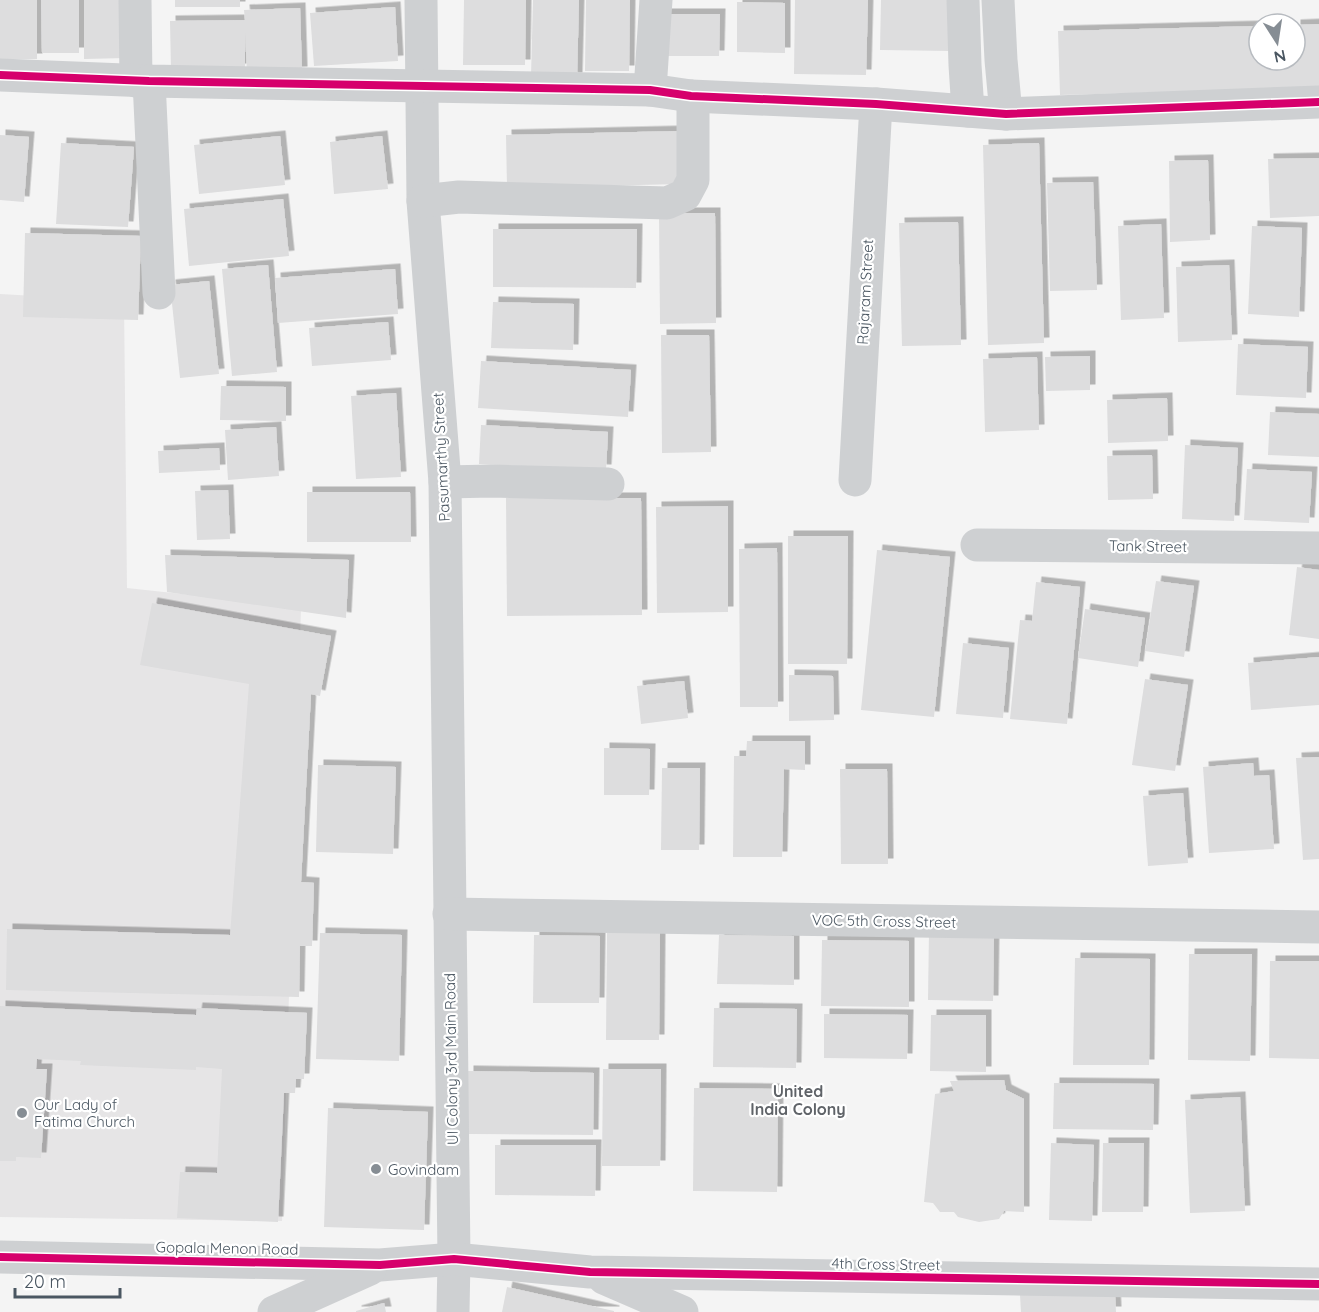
<svg xmlns="http://www.w3.org/2000/svg" width="1319" height="1312" font-family="Quicksand,sans-serif">
<style>
.education{fill:#e6e5e6}
.building{fill:#ddddde;filter:url(#shadow)}
.lines{fill:none;stroke-linecap:round;stroke-linejoin:round}
.minor{stroke:#ced0d2;stroke-width:33}
.cycleway-casing{stroke:#fff;stroke-width:11}
.cycleway{stroke:#d6006c;stroke-width:8}
.poi-dot{fill:#868d94;stroke:#fff;stroke-width:2}
.labels{text-anchor:middle;dominant-baseline:central;stroke-width:4.5;stroke-linejoin:round;paint-order:stroke}
.street-label{font-size:15px;fill:#4a5661;stroke:#fff}
.poi-label{font-size:15px;fill:#4a5661;stroke:#fff;text-anchor:start}
.neighbourhood-label{font-size:16px;font-weight:bold;fill:#5f6368;stroke:#fff}
</style>
<defs>
<filter id="shadow"><feDropShadow dx="5.5" dy="-5.5" stdDeviation="0" flood-color="#0004"/></filter>
</defs>
<rect width="100%" height="100%" fill="#f4f4f4"/>
<path class="education" d="M0 294 124 301 127 588 301 607 282 1221 0 1217Z"/>
<g class="building">
<rect x="0" y="0" width="37" height="59"/>
<path d="M41 0H79V53H42Z"/>
<path d="M84 0H125L126 58 84 59Z"/>
<rect x="175" y="0" width="65" height="7"/>
<path d="M464 0H526L525 65H463Z"/>
<path d="M533 0H579L577 78 531 77Z"/>
<path d="M586 0H630L629 71H585Z"/>
<path d="M795 0H868L866 75 794 74Z"/>
<path d="M881 0H953L952 51 880 50Z"/>
<path d="M737 2 785 3V53L737 52Z"/>
<path d="M395 7 398 61 314 66 310 13Z"/>
<path d="M300 8 302 72 247 74 245 32V69L171 70 170 21 245 20 244 10Z"/>
<path d="M665 14H720L719 56H664Z"/>
<path d="M1319 24V88L1060 95 1058 31 1259 26V60H1295V25Z"/>
<path d="M680 131 681 184 507 188 506 135Z"/>
<path d="M0 135 29 137 24 202 0 200Z"/>
<path d="M280 136 285 185 199 194 194 145Z"/>
<path d="M382 136 388 189 334 194 330 142Z"/>
<path d="M61 143 134 147 128 227 56 224Z"/>
<path d="M1039 143 1044 343 988 345 983 145Z"/>
<path d="M1319 158V216L1270 218 1268 159Z"/>
<path d="M1208 160 1210 240 1170 242 1169 161Z"/>
<path d="M1093 182 1097 290 1050 291 1047 183Z"/>
<path d="M283 199 289 256 189 266 184 209Z"/>
<path d="M659 213H715L716 323 660 324Z"/>
<path d="M958 222 961 345 902 346 899 223Z"/>
<path d="M1161 224 1164 318 1121 320 1118 226Z"/>
<path d="M1252 226 1302 228 1299 317 1248 314Z"/>
<path d="M493 229H637L636 288 493 287Z"/>
<path d="M25 233 141 236 138 320 23 317Z"/>
<path d="M268 265 277 372 232 376 222 269Z"/>
<path d="M1229 265 1232 340 1178 342 1176 267Z"/>
<path d="M395 269 398 314 278 323 275 278Z"/>
<path d="M209 281 219 374 180 378 170 285Z"/>
<path d="M493 302 574 304 573 350 491 348Z"/>
<path d="M388 322 391 360 312 366 309 328Z"/>
<path d="M661 335H709L711 452 662 453Z"/>
<path d="M1238 344 1308 347 1306 398 1236 395Z"/>
<path d="M1090 356V390L1046 391 1045 357Z"/>
<path d="M1037 357 1039 430 985 432 983 359Z"/>
<path d="M481 361 631 370 628 417 478 408Z"/>
<path d="M221 386 286 387V421L220 420Z"/>
<path d="M396 393 401 477 356 479 351 396Z"/>
<path d="M1167 398 1168 441 1108 443 1107 400Z"/>
<path d="M1270 412 1319 414V457L1268 455Z"/>
<path d="M481 425 608 432 606 470 479 464Z"/>
<path d="M276 427 279 476 228 480 225 430Z"/>
<path d="M1185 445 1238 448 1234 521 1182 519Z"/>
<path d="M219 448 220 470 159 473 158 451Z"/>
<path d="M1152 455 1153 499 1108 500 1107 456Z"/>
<path d="M1247 469 1312 472 1309 523 1244 520Z"/>
<path d="M228 490 230 539 197 540 195 491Z"/>
<path d="M307 492H410L411 542H307Z"/>
<path d="M506 498H641L642 615 507 616Z"/>
<path d="M728 506V612L657 613 656 507Z"/>
<path d="M788 536H848L847 664H788Z"/>
<path d="M777 548 778 707H740L739 549Z"/>
<path d="M877 550 950 557 934 717 861 710Z"/>
<path d="M165 555 349 560 346 618 167 592Z"/>
<path d="M1297 567 1319 570V639L1289 635Z"/>
<path d="M1156 581 1194 586 1184 657 1145 651Z"/>
<path d="M1036 582 1080 587 1067 724 1010 719 1020 620 1032 621Z"/>
<path d="M152 603 331 636 320 696 311 694 301 882 314 883 312 946H300L299 997 6 990 7 929 230 935 249 684 140 665Z"/>
<path d="M1085 609 1145 618 1138 667 1078 658Z"/>
<path d="M963 643 1009 648 1003 718 956 714Z"/>
<path d="M1319 657V705L1251 710 1248 663Z"/>
<path d="M789 675 833 676 834 720 789 721Z"/>
<path d="M1145 679 1188 685 1175 771 1132 765Z"/>
<path d="M684 681 688 718 641 724 637 686Z"/>
<path d="M747 741H805V770L784 769 782 857H733L734 756H746Z"/>
<path d="M604 748 650 749 649 795H604Z"/>
<path d="M1319 757V859L1303 860 1296 758Z"/>
<path d="M1253 763 1254 776 1269 775 1274 849 1209 853 1203 767Z"/>
<path d="M318 765 396 767 393 854 316 852Z"/>
<path d="M662 768H700L699 850H661Z"/>
<path d="M840 769H887L888 864H841Z"/>
<path d="M1183 793 1188 863 1148 866 1143 796Z"/>
<path d="M929 930 994 931 993 1001 928 1000Z"/>
<path d="M320 933 402 935 399 1061 316 1059Z"/>
<path d="M607 933H660L659 1040H606Z"/>
<path d="M534 935 600 936 599 1003H533Z"/>
<path d="M719 935 794 936V985L717 984Z"/>
<path d="M822 940 909 941V1007L821 1006Z"/>
<path d="M1189 954H1252L1250 1061 1188 1060Z"/>
<path d="M1075 958 1150 959 1149 1065H1073Z"/>
<path d="M1270 961H1319V1059L1269 1058Z"/>
<path d="M0 1006 196 1015 197 1008 307 1013 304 1079H296L295 1093H284L278 1222 177 1218 180 1172 217 1173 222 1069 196 1067V1070L80 1065 81 1061 37 1059 36 1069H47L41 1158 16 1157V1161H0Z"/>
<path d="M714 1008 797 1009 796 1068 713 1067Z"/>
<path d="M824 1014 908 1015 907 1059 824 1058Z"/>
<path d="M931 1015H986V1072L930 1071Z"/>
<path d="M603 1069H661L660 1166H602Z"/>
<path d="M468 1071 594 1073 593 1135 468 1134Z"/>
<path d="M1004 1080 1006 1090 1024 1099V1212L1004 1211 999 1219 979 1222 958 1217 954 1212H940L933 1203 924 1202 935 1094 954 1091 950 1081Z"/>
<path d="M1054 1083 1154 1084 1153 1130 1053 1129Z"/>
<path d="M694 1088 778 1089 777 1192 693 1191Z"/>
<path d="M1240 1097 1245 1211 1190 1213 1185 1100Z"/>
<path d="M328 1108 428 1112 424 1230 324 1227Z"/>
<path d="M1051 1143 1094 1145 1092 1221 1049 1220Z"/>
<path d="M1103 1143H1144L1143 1212H1102Z"/>
<path d="M495 1145H596L595 1196 495 1195Z"/>
<path d="M507 1287 614 1311V1312H502Z"/>
<path d="M1115 1293 1116 1312H1021L1020 1295Z"/>
<path d="M384 1303 386 1312H356V1311Z"/>
</g>
<g class="lines">
<g class="minor">
<path d="M135 0 136 81"/>
<path d="M421 0 423 201 445 482 454 1259 453 1312"/>
<path d="M963 0 965 65 968 111"/>
<path d="M998 0 1001 60 1006 114"/>
<path d="M0 75 149 81 650 90 691 96 876 104 1006 114 1319 102"/>
<path d="M149 81 159 293"/>
<path d="M650 90 656 0"/>
<path d="M423 201 459 197 667 203 685 195 693 180V104L691 96"/>
<path d="M855 480 876 104"/>
<path d="M445 482 492 481 608 484"/>
<path d="M977 545 1319 548"/>
<path d="M449 914 1319 927"/>
<path d="M0 1257 380 1265 454 1259 590 1272 1319 1284"/>
<path d="M604 1278 682 1312"/>
<path d="M274 1312 370 1269"/>
</g>
<g class="cycleway-casing">
<g id="cycleway">
<path d="M0 75 149 81 650 90 691 96 876 104 1006 114 1319 102"/>
<path d="M0 1257 380 1265 454 1259 590 1272 1319 1284"/>
</g>
</g>
<use href="#cycleway" class="cycleway"/>
</g>
<g class="poi-dot">
<circle cx="22" cy="1113" r="6"/>
<circle cx="376" cy="1169" r="6"/>
</g>
<g class="labels">
<g class="street-label">
<text transform="translate(865 292) rotate(-87)">Rajaram Street</text>
<text transform="translate(441 457) rotate(-93)">Pasumarthy Street</text>
<text transform="translate(1148 546) rotate(1)">Tank Street</text>
<text transform="translate(884 921) rotate(1)">VOC 5th Cross Street</text>
<text transform="translate(451 1059) rotate(-91)">UI Colony 3rd Main Road</text>
<text transform="translate(227 1248) rotate(1)">Gopala Menon Road</text>
<text transform="translate(886 1264) rotate(1)">4th Cross Street</text>
</g>
<g class="poi-label">
<text x="34" y="1104">Our Lady of<tspan x="34" dy="17">Fatima Church</tspan></text>
<text x="388" y="1169">Govindam</text>
</g>
<g class="neighbourhood-label">
<text x="798" y="1091">United<tspan x="798" dy="18">India Colony</tspan></text>
</g>
</g>
<g transform="translate(1277 42) rotate(168)"><circle r="28" fill="#ffffff" stroke="#b7bbc0" stroke-width="1.5"/>
<path d="M0-4.5L10 22L0 15L-10 22Z" fill="#868d94"/>
<text y="-9" font-size="16" font-weight="bold" text-anchor="middle" fill="#4a5661">N</text>
</g>
<path d="M15 1288v9h105v-9" fill="none" stroke="#4a5661" stroke-width="3"/>
<text x="24" y="1288" font-size="18" fill="#4a5661" stroke="#ffffff" stroke-width="4.5" paint-order="stroke">20 m</text>
</svg>
